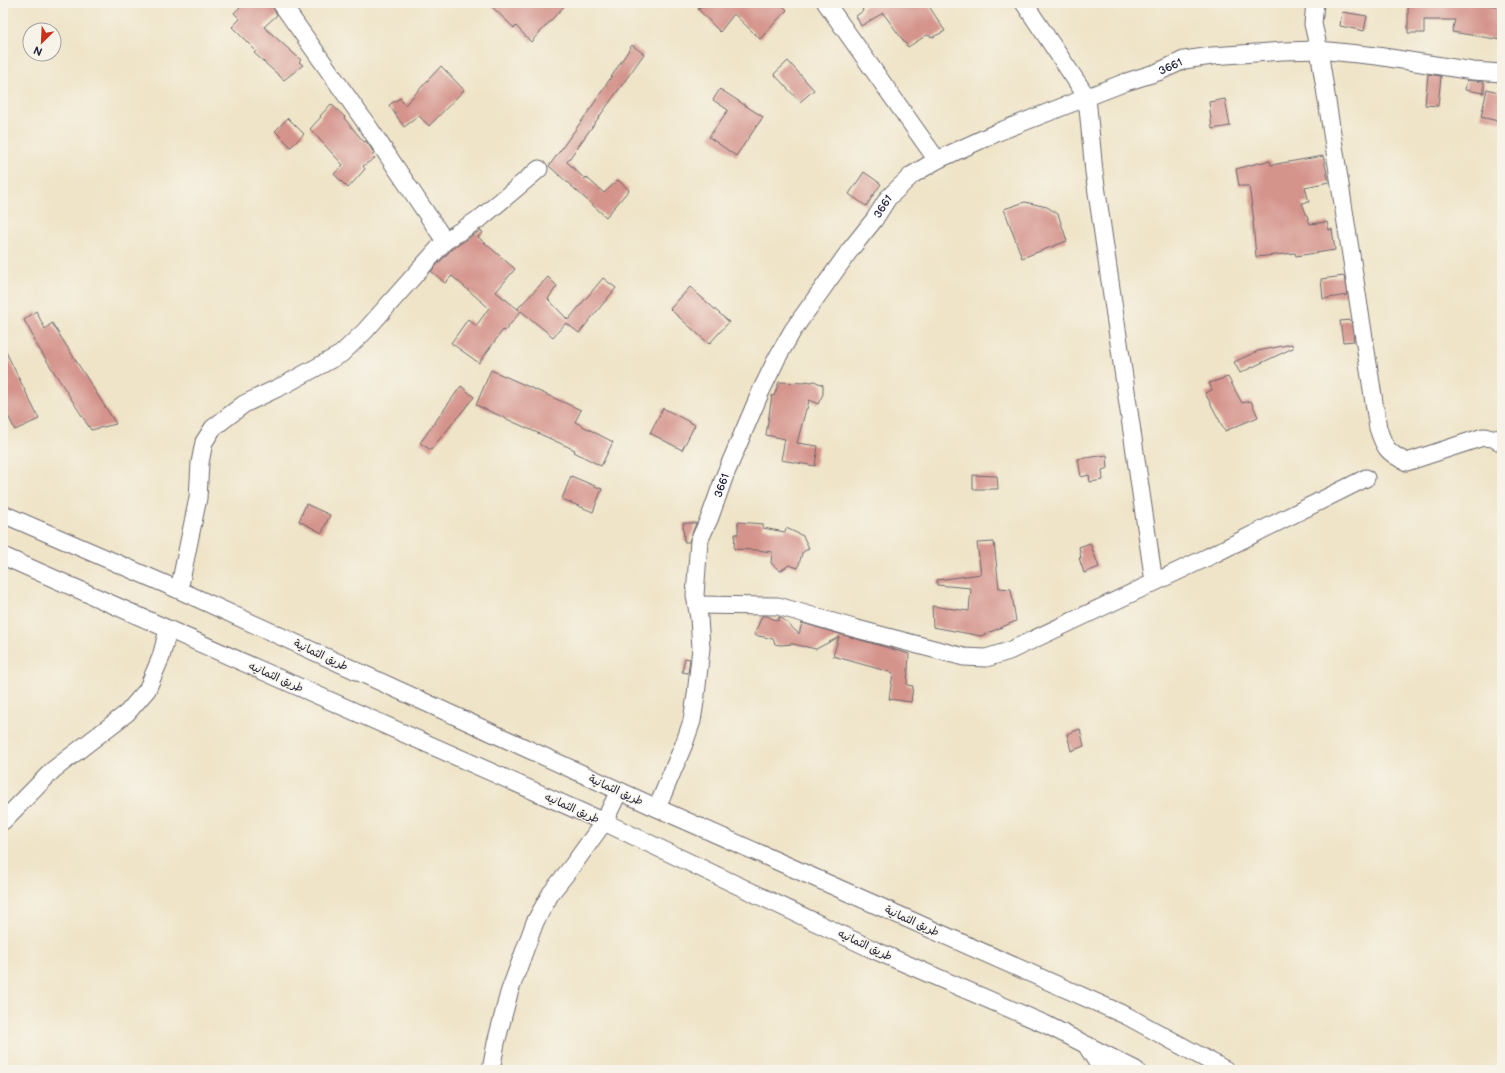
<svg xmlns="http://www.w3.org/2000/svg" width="1505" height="1073" font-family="'Balsamiq Sans','Playpen Sans Arabic',sans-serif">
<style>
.building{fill:#d4938b}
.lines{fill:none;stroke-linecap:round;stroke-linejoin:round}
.minor-casing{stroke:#6a666c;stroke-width:19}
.minor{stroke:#fff;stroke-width:17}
.labels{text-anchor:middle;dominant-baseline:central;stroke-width:3;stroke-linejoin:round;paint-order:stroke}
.street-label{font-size:11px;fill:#22223b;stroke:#f7f3e8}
</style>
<rect width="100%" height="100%" fill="#f7f3e8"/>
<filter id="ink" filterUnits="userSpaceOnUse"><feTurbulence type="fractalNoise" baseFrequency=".025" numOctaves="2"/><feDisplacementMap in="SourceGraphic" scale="8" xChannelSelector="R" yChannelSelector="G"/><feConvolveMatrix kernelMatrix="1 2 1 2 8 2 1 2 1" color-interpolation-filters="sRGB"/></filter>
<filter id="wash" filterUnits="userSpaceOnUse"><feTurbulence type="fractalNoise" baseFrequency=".012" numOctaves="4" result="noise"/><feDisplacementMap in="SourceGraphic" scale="16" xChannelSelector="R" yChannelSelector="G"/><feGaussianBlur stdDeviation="0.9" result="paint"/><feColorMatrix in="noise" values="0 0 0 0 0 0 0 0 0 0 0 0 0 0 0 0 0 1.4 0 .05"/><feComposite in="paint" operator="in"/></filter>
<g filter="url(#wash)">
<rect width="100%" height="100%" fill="#efe4c8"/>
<g id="blocks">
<g class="building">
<path d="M244 3H271L273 8 277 15 264 27 301 60 299 62 303 65 284 80 254 53 256 51 232 27 240 19 234 13Z"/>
<path d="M488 3H567L531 42 516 26 514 28Z"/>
<path d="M705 3H780L787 10 760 39 734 14 720 32 698 9Z"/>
<path d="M870 3H927L945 31 933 37 927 35 908 47 883 13 861 26 856 16 863 11 862 8Z"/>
<path d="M1408 3H1477L1502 7V40L1452 32 1455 20H1424V33H1408Z"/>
<path d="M1342 12 1367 16 1364 31 1340 26Z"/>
<path d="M632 45 644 54 567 162 585 179 586 177 604 193 618 180 629 190 606 217 549 166 591 108Z"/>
<path d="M788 61 814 90 800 102 774 74Z"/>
<path d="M441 66 464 90 429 126 419 116 404 127 389 105 400 98 405 105Z"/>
<path d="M1428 74 1441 76 1438 106 1425 105Z"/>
<path d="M1467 80 1484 82V93L1465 90Z"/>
<path d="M720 89 763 117 736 156 709 137 728 110 713 100Z"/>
<path d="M1487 89 1502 93V122L1481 117Z"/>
<path d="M1225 99 1230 126 1212 129 1209 102Z"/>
<path d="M331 104 345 117 344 118 364 142 366 141 374 153 372 155 375 158 363 166 365 169 348 188 334 174 343 165 310 129 321 117 320 116Z"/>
<path d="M288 118 304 134 291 147 275 131Z"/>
<path d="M1323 156 1329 182 1305 187 1309 202 1302 203 1310 224 1327 222 1329 230 1332 229 1335 250 1296 256 1295 253 1256 257 1253 221H1254L1249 186H1239L1236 169 1258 163 1270 161 1271 165Z"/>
<path d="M864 172 881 184 866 206 849 194Z"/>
<path d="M1025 202 1047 207 1058 214 1067 241 1022 258 1004 209Z"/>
<path d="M481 230 483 233 478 237 515 269 496 292 519 310 518 308 548 277 557 286 548 299 568 320 603 278 616 288 579 333 566 323 553 337 521 311 505 331 503 330 479 363 451 343 468 319 476 326 489 308 452 276 445 283 431 271 452 249Z"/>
<path d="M1344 276 1347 295 1323 299 1321 279Z"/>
<path d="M690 287 729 322 709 344 670 309Z"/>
<path d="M36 311 45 329 52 323 116 424 91 430 33 339 34 338 24 320Z"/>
<path d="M1351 320 1354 341 1343 342 1340 321Z"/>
<path d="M1292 344 1293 348 1240 373 1234 362 1258 351Z"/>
<path d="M3 346 39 419 15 430 3 405Z"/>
<path d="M491 370 581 410 575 422 613 442 601 466 574 452 575 450 476 405Z"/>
<path d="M1228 377 1242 403 1251 401 1258 417 1225 431 1205 393 1212 390 1209 383Z"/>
<path d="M806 381 811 382 814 381 823 385V394L818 404 809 400 807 409H806L797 443 818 446 815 466 781 460 785 439 766 435 772 395 774 396 779 382 805 383Z"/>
<path d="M461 386 474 397 431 450 420 443Z"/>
<path d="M663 408 695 425 682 450 650 433Z"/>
<path d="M1107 455 1108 468 1102 470 1103 480 1090 482 1089 475 1081 477 1078 459Z"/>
<path d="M973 475 997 476 998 489H973Z"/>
<path d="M571 476 602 489 593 512 562 499Z"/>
<path d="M306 504 330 515 322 533 299 521Z"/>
<path d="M738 522 763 524V528L785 532 786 528 803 536 809 548 802 553 798 568 789 565 780 571 771 563 772 552 756 550 734 549 735 534H738Z"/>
<path d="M683 523H696L689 542H684Z"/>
<path d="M994 542 999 588 1011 589 1016 621 981 636 933 627 932 606 969 611 971 588 937 585V580L981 574 977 543Z"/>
<path d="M1090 543 1099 567 1084 573 1079 558H1081L1079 547Z"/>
<path d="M762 616H767L778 621 779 617 782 618 799 634 802 623 909 654 907 685 913 686 911 702 889 699 893 673 833 656 839 637 816 649 793 644 780 645 775 644 773 639 754 635Z"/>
<path d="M685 658 690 659 688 673 682 672Z"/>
<path d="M1080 729 1084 746 1071 751 1067 734Z"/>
</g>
</g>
</g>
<g filter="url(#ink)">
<use href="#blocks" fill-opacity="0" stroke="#6a666c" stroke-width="1"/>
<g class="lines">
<g class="minor-casing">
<g id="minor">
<path d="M281 3 370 129 445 241"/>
<path d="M826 3 937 160"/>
<path d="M1024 3 1087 97 1094 172 1154 582"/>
<path d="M1315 3 1313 24 1319 50 1378 428C1384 447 1387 453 1407 462L1483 437 1493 438 1502 443"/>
<path d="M3 514 179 590 657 808 1127 1016 1226 1070"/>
<path d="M3 556 604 822 874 950 1045 1024 1136 1070"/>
<path d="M179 590 198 498 200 463 204 442 213 428 244 404 286 384 341 354 365 331 445 241 482 217 539 169"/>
<path d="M697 605 778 606 857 629 964 657 986 658 1009 651 1208 557 1366 478"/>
<path id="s1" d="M657 808 684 744 692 721 696 695 701 648 699 618 695 595 699 541 710 517 725 475 761 391 777 358 793 330 850 250 874 220 888 198 912 175 937 160 998 132 1126 82 1158 72 1184 60 1212 56 1283 51 1319 50 1377 56 1473 71 1502 73"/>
<path d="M3 821 53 770 127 713 147 690 161 657 168 630"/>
<path d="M1086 1045 1102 1070"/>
<path d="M491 1070 496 1043 509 993 535 922 551 893 573 865 604 822 619 791"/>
</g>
</g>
<use href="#minor" class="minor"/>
</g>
</g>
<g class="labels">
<g class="street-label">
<text stroke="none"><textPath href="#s1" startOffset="983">3661</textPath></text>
<text stroke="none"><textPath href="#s1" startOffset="659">3661</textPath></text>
<text stroke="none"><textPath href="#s1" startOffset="335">3661</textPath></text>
<text transform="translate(321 655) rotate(25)">طريق الثمانية</text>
<text transform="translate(276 677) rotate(24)">طريق الثمانيه</text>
<text transform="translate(616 790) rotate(24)">طريق الثمانية</text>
<text transform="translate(572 808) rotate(24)">طريق الثمانيه</text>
<text transform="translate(912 921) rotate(24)">طريق الثمانية</text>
<text transform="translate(865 945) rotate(25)">طريق الثمانيه</text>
</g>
</g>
<rect width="1505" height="1073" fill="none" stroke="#f7f3e8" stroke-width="16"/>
<g transform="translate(42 42) rotate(204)"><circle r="19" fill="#f7f3e8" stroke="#a29fa3"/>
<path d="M0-3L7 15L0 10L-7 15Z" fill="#c8321e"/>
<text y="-6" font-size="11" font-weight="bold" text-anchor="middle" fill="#22223b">N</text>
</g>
</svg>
